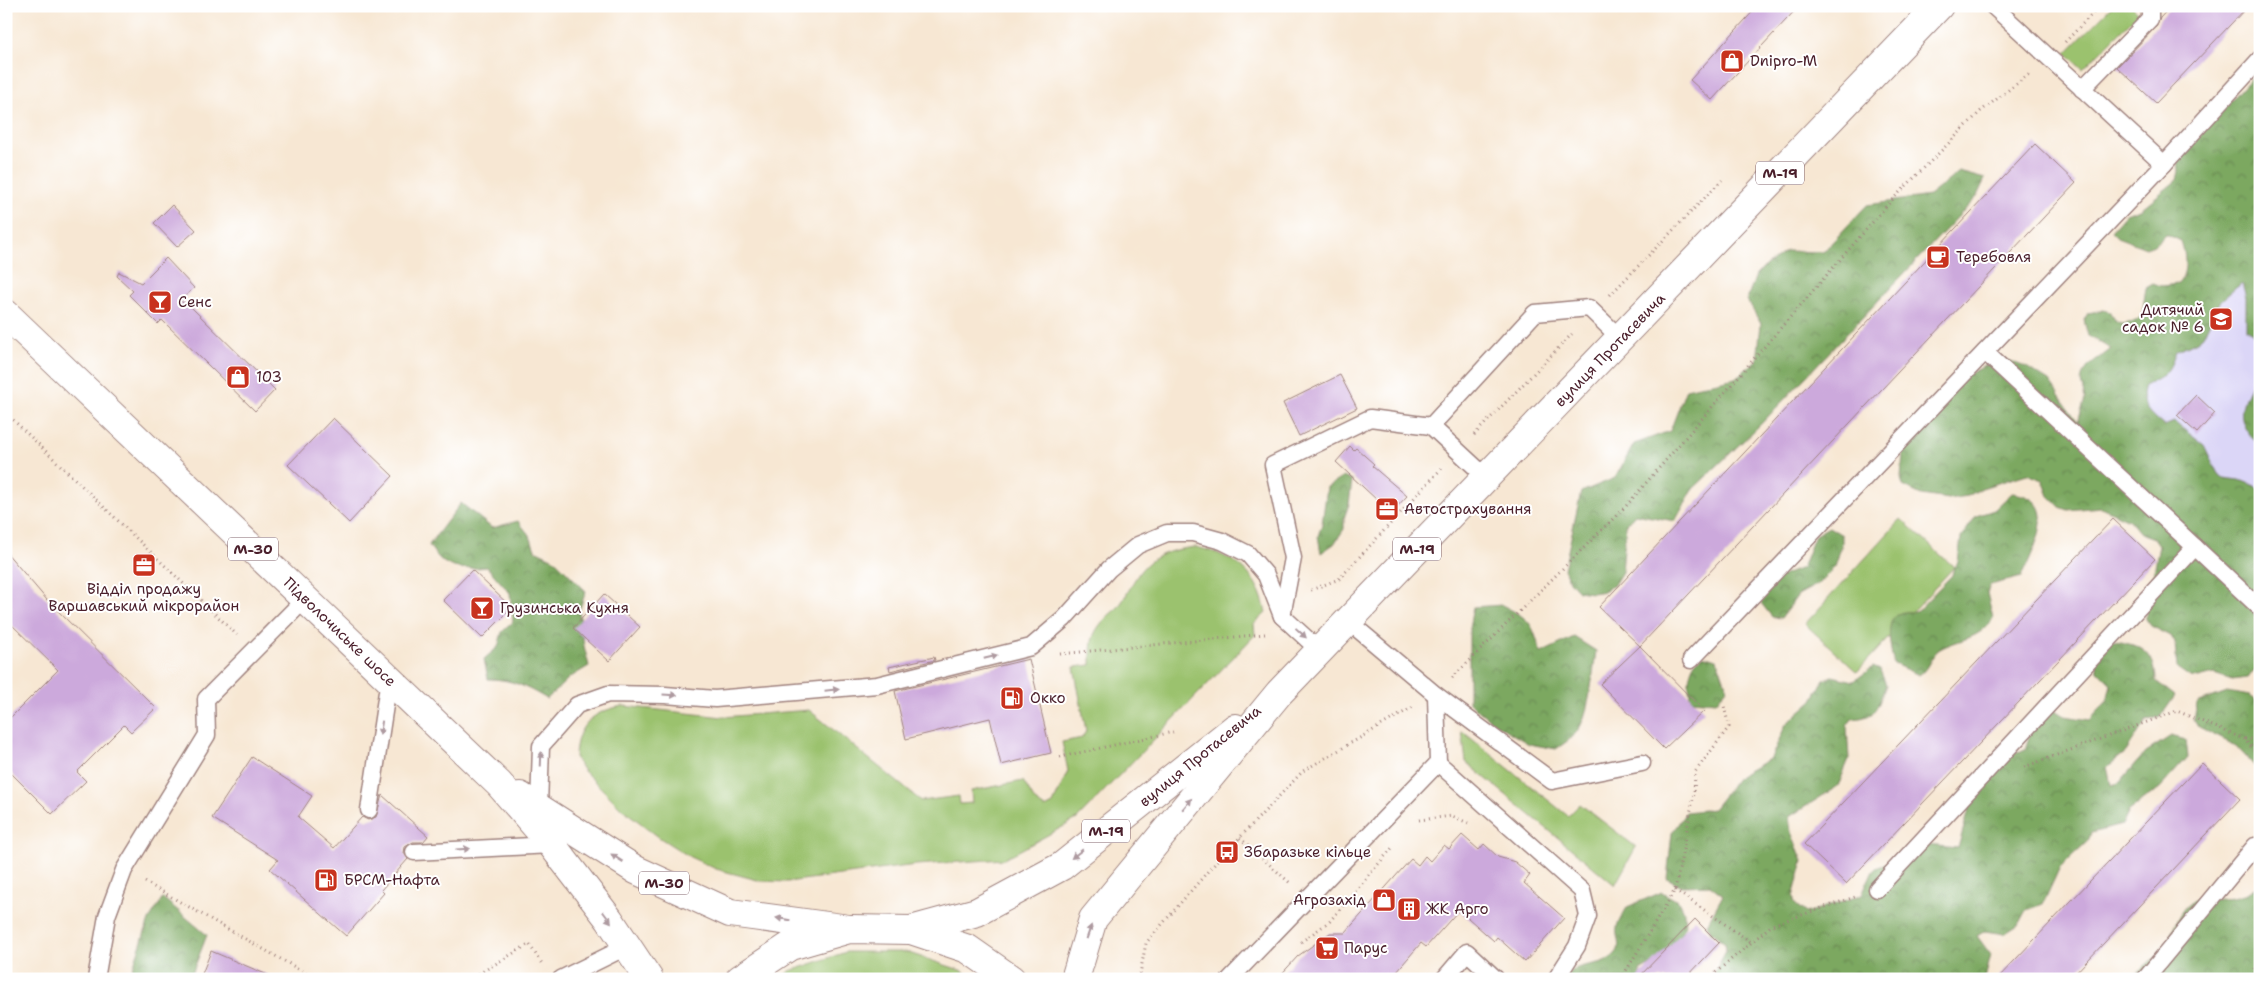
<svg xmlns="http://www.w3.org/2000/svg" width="2266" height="985" font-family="'Shantell Sans',sans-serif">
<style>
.built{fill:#dbd6f7}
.green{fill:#9bc26e;stroke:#72704c}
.forest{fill:url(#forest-crowns);stroke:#636446}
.building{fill:#cca9dc}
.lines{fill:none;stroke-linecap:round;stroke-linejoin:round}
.service-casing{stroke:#a0837f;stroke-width:19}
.trunk-casing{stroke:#a0837f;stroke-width:30}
.path{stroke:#a0837f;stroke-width:3;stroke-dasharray:1 4;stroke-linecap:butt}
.service{stroke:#fff;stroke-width:16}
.trunk{stroke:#fff;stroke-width:28}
.oneway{fill:#ae9aa0}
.labels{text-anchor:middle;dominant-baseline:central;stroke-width:4;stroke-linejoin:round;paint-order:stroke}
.shield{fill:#fff;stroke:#80626b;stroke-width:1}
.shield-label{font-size:14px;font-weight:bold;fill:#4a1f2b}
.poi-label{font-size:15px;fill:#4a1f2b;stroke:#fff;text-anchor:start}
.street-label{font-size:15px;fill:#4a1f2b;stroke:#fff}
</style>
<defs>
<pattern id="forest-crowns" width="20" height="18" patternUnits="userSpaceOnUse" patternTransform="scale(1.25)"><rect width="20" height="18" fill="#7ca861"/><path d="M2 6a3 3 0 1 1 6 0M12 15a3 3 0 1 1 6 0" fill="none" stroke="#688850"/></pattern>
</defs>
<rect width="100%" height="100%" fill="#fff"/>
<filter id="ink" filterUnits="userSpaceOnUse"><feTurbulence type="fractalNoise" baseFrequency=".02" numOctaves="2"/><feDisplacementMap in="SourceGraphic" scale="10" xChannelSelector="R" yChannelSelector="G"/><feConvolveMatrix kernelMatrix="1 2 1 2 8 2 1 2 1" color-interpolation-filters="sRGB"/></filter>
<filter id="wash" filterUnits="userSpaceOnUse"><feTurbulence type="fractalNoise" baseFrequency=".0096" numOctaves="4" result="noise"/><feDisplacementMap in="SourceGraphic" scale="20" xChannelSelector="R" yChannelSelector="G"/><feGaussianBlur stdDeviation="1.12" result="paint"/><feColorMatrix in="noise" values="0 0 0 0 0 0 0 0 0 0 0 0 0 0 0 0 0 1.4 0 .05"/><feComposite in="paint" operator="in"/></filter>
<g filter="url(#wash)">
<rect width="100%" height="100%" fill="#f7e7d3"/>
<path class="built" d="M2260 237V557L2106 400Z"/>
<g class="green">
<path d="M2112 6H2132L2139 13 2083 69 2066 53Z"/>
<path d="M1901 519 1954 567 1857 672 1805 624Z"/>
<path d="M1196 547C1235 556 1258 572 1266 613L1254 624 1255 635 1077 819 1004 859 916 865 787 882 761 881 716 869 690 857 660 838 621 808 583 770 575 757C576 725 593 711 623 706L723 717 809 710 921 801 959 796 960 804 972 803 971 791 1023 781 1035 801 1045 808 1053 804 1068 771 1062 742 1082 738 1086 731 1074 667 1091 665C1091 644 1090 635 1105 619 1109 614 1115 611 1119 606 1127 596 1131 584 1139 573 1152 554 1175 549 1196 547Z"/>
<path d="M1462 731 1568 816 1580 804 1636 847 1615 885 1466 762Z"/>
<path d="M846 952H906L963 971 972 979H780L790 971Z"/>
</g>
<g class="forest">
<path d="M2260 68V338L2246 329V297L2242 283 2219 302 2203 336 2197 341 2176 351C2169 374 2164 376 2144 386 2137 404 2152 416 2164 426L2174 422 2204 445 2218 474 2224 478 2240 480 2260 488V666L2247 678 2232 680 2214 674 2199 678 2190 677 2177 668 2175 643 2171 636 2151 626 2146 619V587L2154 573 2159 545 2154 538 2140 533 2129 520 2101 507 2068 510 2060 507 2049 496 2043 480 2027 474 1982 488 1968 496 1948 499 1921 495 1903 486 1901 478 1903 455 1952 385 1958 379 2002 358 2028 368 2049 381 2078 422 2085 399 2081 382 2083 374 2088 367 2111 349 2088 336 2084 320 2088 313 2104 310 2110 312 2113 319 2120 323 2136 321 2142 315 2146 287 2153 283 2161 286 2178 284C2188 272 2186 256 2181 241L2166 234 2154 245 2146 248 2117 237 2111 231 2126 214 2142 208 2177 180 2179 171 2178 161Z"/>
<path d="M1959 172 1985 179 1976 198 1761 424 1693 489 1675 521 1635 514 1626 524 1622 572 1615 583 1605 591 1592 593 1578 591 1569 581 1564 569 1581 492 1615 478 1634 444 1670 431 1686 389 1735 378 1757 361 1761 324 1747 300 1756 275 1766 265 1787 251 1823 252 1867 205 1929 196Z"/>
<path d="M2260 365V445C2226 417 2247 397 2260 365Z"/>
<path d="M1343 477 1352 481 1349 504 1344 518V529L1334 544 1321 553 1318 536 1322 524 1327 487Z"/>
<path d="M2012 493C2064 499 2033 548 2022 577L1990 585 1987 593 1993 618C1980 640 1960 638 1940 649 1931 654 1929 669 1919 675L1894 664C1891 652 1883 619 1900 613 1904 611 1911 612 1916 612L1952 575 1954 567 1958 562 1961 538 1976 516 1994 510Z"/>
<path d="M461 503 492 528 518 521 530 536 535 550 554 559 586 591 579 611 584 646 589 666 569 678 547 699C526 687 513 679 488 679L484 659 498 647 502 632 513 622 510 593 487 567C459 570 445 571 429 545Z"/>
<path d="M1829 527 1842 535V543L1835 567 1818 584 1798 595 1781 618 1772 617 1761 603 1772 580 1802 568 1815 535Z"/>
<path d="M1502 605C1533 621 1531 622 1541 653L1574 637 1596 651C1593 672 1590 706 1581 725 1576 736 1565 743 1556 749L1529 744 1494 723 1469 703V628L1473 607Z"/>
<path d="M2110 640C2138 645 2155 648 2156 681L2175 696 2161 716 2146 721 2126 752 2107 767 2111 785 2119 783 2146 752 2171 736 2186 740 2188 757 2160 788 2129 810 2122 825 2091 833 2089 840 2060 867 2043 904 2026 910 2018 925 2004 934 1985 931 1977 936 1991 955 1985 979H1715L1714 973 1726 951 1725 943 1711 932 1707 924 1723 895 1710 885 1682 886 1667 878 1672 833 1686 812 1713 809 1739 776 1771 758 1786 724 1813 700 1824 679 1832 676 1854 681 1873 667 1880 670 1886 685C1876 708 1879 717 1852 719L1847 726 1849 759 1838 786 1789 817 1791 832 1803 861 1793 897 1795 904 1806 913 1862 895C1875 865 1872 865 1905 860L1916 844 1958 848 1971 802 2000 761 2025 749 2038 709 2045 705 2065 716 2090 720 2107 701 2111 684 2098 671 2096 662Z"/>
<path d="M1702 655 1717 659 1727 688 1716 702 1691 700C1687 684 1688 666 1702 655Z"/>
<path d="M2227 692 2250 696 2260 703V772L2236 746 2198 727 2194 720 2197 703Z"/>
<path d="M2260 883V979H2130C2140 968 2153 961 2162 950 2176 933 2173 910 2197 899 2220 899 2245 902 2260 883Z"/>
<path d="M1662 892 1676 900 1681 905 1684 912 1685 927 1669 954 1640 971V979H1565C1576 959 1601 970 1615 954 1623 947 1615 937 1617 928 1618 921 1624 914 1627 907Z"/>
<path d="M163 898 207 935 190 979H129L149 920Z"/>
</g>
<g id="blocks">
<g class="building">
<path d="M1758 6H1799L1712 100 1690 80Z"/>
<path d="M2171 6H2248L2156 103 2117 67 2157 26 2160 18Z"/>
<path d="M2035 144 2076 183 1640 646 1599 607Z"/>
<path d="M172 205 196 230 177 247 154 223Z"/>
<path d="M166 258 194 288 180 301 190 306 275 390 255 411 162 320 158 324 129 295 133 291 117 276 119 272 141 283Z"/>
<path d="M1340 375 1357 408 1299 436 1283 403Z"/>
<path d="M2196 395 2215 413 2197 433 2177 415Z"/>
<path d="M333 418 393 476 349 523 288 465Z"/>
<path d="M1350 446 1354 450 1356 448 1374 464 1372 466 1407 496 1391 513 1336 462Z"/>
<path d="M2113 519 2155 559 1846 884 1804 844Z"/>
<path d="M6 552 47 600 156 708 131 732 124 725 77 772 86 781 52 814 6 768V722L58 670 6 619Z"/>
<path d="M472 570 512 608 482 638 443 600Z"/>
<path d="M604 594 640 627 609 661 573 628Z"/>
<path d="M1640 646 1704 711 1664 749 1600 684Z"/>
<path d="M934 657 935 660 890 671 889 667Z"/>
<path d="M1029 659 1051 753 1001 765 990 718 906 739 895 691Z"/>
<path d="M252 757 312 796 298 817 334 848 362 817 368 820 376 817 382 795 428 836 423 842H413L405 847 404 853 408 859 381 890 384 893 346 936 270 869 278 860 212 818Z"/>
<path d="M2202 763 2240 799 2070 979H1997Z"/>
<path d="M1462 835 1479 850 1484 844 1498 857 1515 862 1530 875 1524 883 1564 918 1525 962 1497 937 1494 941 1459 910 1426 947 1421 943 1390 979H1277L1298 956 1330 933H1345L1411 859 1418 865 1425 856 1430 861 1444 845 1449 849Z"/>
<path d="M1695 919 1719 943 1685 979H1637Z"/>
<path d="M211 951 275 978V979H200Z"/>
</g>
</g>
</g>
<g filter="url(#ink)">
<use href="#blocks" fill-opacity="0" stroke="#a0837f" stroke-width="1"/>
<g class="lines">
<g class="service-casing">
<g id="service">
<path d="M1993 6 2164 164"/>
<path d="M2082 89 2150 19V6"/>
<path d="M1431 426 1535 313 1589 308 1621 339"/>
<path d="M2195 547 2260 608"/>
<path d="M1282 616 1293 558 1273 465 1370 418 1431 426 1486 477"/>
<path d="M1348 621 1436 695 1552 781 1642 763"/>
<path d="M1691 660 2164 164 2260 59"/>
<path d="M1438 763 1582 891 1588 916 1577 946 1556 979"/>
<path d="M539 807 541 746 577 705 608 694 665 695 715 699 877 685 1031 647 1064 619 1109 569 1138 545 1167 533H1193L1222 541 1248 554 1266 575 1282 616 1320 651"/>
<path d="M369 810 389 679"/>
<path d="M414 852 552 845"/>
<path d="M1877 889 2195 547 1985 352"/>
<path d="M96 979 107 916 124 870 207 735 206 699 305 599"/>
<path d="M561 979 628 946"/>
<path d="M1230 979 1438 763 1436 695"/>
<path d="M1444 979 1467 952 1496 979"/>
<path d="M2145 979 2255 846"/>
</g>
</g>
<g class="trunk-casing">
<g id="trunk">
<path d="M6 314 499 784 552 845 609 919 649 979"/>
<path d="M520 796 636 870 730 913 849 929"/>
<path d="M911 930 977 912 1062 866 1235 728"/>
<path d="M740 979 790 946 849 929 911 930 968 949 1011 979"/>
<path d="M1075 979 1093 919 1279 693 1939 6"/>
</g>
</g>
<g class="path">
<path d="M2065 42 2100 6"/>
<path d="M1610 295 1722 180"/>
<path d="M6 413 237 635"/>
<path d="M1474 435 1572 334"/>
<path d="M1311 590 1339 579 1442 468"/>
<path d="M1060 654 1265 634"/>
<path d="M1452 678 1626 506 1891 201 1981 111 2031 73"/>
<path d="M2245 739H2260"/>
<path d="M1060 757 1173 732"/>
<path d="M2024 767 2177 711 2244 739 2260 757"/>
<path d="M1419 820 1452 816 1468 823"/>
<path d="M1240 838 1290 883"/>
<path d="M145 882 316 979"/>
<path d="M1675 890 1751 942"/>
<path d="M1301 942 1330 921 1392 848"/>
<path d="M470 979 529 944 543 965"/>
<path d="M1139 979 1146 943 1209 870 1303 771 1413 707"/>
<path d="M1621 979 1675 890 1694 794 1695 772 1729 727 1724 706"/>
<path d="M1708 979 1772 925 1855 897"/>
<path d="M2252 979 2260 953"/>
</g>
<use href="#service" class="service"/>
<use href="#trunk" class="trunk"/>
</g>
<defs><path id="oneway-solid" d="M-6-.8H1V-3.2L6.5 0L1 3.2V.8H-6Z" transform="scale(1.25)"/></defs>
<g class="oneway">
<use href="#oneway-solid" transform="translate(1301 633) rotate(43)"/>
<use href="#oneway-solid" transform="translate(991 657) rotate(-14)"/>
<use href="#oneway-solid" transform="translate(832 690) rotate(-6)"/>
<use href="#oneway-solid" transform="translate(670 695) rotate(4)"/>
<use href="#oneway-solid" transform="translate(381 728) rotate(99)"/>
<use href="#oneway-solid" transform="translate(541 759) rotate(-88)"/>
<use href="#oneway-solid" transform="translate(1187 804) rotate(-50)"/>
<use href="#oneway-solid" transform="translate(463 849) rotate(-3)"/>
<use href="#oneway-solid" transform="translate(1077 854) rotate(142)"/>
<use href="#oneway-solid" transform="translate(617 858) rotate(-147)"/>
<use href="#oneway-solid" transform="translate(607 917) rotate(53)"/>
<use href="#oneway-solid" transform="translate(783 919) rotate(-171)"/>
<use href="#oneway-solid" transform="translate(1089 932) rotate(-71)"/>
</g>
</g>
<defs>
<g id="shop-square" transform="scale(1.25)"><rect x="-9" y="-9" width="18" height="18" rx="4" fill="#c8321e" stroke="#fff"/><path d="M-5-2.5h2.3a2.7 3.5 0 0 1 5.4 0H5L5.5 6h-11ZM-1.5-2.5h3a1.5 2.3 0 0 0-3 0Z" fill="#fff"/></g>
<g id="cafe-square" transform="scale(1.25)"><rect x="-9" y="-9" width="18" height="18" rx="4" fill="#c8321e" stroke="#fff"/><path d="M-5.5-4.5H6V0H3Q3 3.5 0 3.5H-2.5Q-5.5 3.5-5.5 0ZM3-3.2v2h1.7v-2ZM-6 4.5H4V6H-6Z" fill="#fff"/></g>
<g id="bar-square" transform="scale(1.25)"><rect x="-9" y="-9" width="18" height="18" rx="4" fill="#c8321e" stroke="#fff"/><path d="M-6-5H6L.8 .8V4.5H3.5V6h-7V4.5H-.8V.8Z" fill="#fff"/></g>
<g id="school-square" transform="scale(1.25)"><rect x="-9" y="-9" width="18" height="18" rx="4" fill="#c8321e" stroke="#fff"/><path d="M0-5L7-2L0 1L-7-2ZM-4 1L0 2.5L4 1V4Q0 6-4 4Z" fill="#fff"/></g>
<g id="office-square" transform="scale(1.25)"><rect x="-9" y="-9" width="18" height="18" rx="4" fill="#c8321e" stroke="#fff"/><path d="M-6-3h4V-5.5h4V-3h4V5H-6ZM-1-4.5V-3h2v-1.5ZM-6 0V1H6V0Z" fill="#fff"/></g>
<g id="fuel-square" transform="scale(1.25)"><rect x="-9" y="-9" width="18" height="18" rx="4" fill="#c8321e" stroke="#fff"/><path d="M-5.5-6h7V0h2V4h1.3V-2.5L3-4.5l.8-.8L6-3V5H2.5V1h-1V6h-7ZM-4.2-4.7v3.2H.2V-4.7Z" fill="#fff"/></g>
<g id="bus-square" transform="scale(1.25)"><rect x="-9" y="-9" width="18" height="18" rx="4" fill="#c8321e" stroke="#fff"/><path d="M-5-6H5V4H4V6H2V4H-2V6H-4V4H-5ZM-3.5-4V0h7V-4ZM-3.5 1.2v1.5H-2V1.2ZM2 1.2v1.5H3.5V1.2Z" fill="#fff"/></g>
<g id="building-square" transform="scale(1.25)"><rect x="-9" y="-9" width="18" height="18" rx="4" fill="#c8321e" stroke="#fff"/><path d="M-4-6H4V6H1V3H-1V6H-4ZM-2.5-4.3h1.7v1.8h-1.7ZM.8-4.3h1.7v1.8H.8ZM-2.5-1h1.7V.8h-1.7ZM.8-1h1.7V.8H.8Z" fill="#fff"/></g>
<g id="supermarket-square" transform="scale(1.25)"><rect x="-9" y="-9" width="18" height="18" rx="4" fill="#c8321e" stroke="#fff"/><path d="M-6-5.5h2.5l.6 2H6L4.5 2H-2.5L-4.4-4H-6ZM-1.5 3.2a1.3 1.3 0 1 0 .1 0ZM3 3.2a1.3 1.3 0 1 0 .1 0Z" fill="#fff"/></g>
</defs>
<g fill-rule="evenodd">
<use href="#shop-square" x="1732" y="61"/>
<use href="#cafe-square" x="1938" y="257"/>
<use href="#bar-square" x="160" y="302"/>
<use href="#school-square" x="2221" y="319"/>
<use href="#shop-square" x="238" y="377"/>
<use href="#office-square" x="1387" y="509"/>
<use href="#office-square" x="144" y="565"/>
<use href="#bar-square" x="482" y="608"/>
<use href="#fuel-square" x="1012" y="698"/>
<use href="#bus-square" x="1227" y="852"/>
<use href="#fuel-square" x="326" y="880"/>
<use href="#shop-square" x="1384" y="900"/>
<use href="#building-square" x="1409" y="909"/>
<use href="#supermarket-square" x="1327" y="948"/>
</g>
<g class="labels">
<g class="shield">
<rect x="1756" y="161.5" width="48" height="23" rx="4"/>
<rect x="228" y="537.5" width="50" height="23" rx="4"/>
<rect x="1393" y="537.5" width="48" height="23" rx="4"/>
<rect x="1082" y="819.5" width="48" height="23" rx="4"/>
<rect x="639" y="871.5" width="50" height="23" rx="4"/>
</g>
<g class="shield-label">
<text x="1780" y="173">М-19</text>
<text x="253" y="549">М-30</text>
<text x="1417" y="549">М-19</text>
<text x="1106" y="831">М-19</text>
<text x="664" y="883">М-30</text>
</g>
<g class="poi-label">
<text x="1750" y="61">Dnipro-M</text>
<text x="1956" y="257">Теребовля</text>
<text x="178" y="302">Сенс</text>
<text x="2204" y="310" text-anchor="end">Дитячий<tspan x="2204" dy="17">садок № 6</tspan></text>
<text x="256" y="377">103</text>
<text x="1404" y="509">Автострахування</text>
<text x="144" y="589" text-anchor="middle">Відділ продажу<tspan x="144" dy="17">Варшавський мікрорайон</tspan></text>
<text x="500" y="608">Грузинська Кухня</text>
<text x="1030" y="698">Окко</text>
<text x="1244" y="852">Збаразьке кільце</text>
<text x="344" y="880">БРСМ-Нафта</text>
<text x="1366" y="900" text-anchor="end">Агрозахід</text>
<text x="1426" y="909">ЖК Арго</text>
<text x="1344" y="948">Парус</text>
</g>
<g class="street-label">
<text transform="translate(1610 350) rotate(-46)">вулиця Протасевича</text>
<text transform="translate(340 632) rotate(44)">Підволочиське шосе</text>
<text transform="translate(1200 756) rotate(-39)">вулиця Протасевича</text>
</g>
</g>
<rect width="2266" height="985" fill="none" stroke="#fff" stroke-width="25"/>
</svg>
